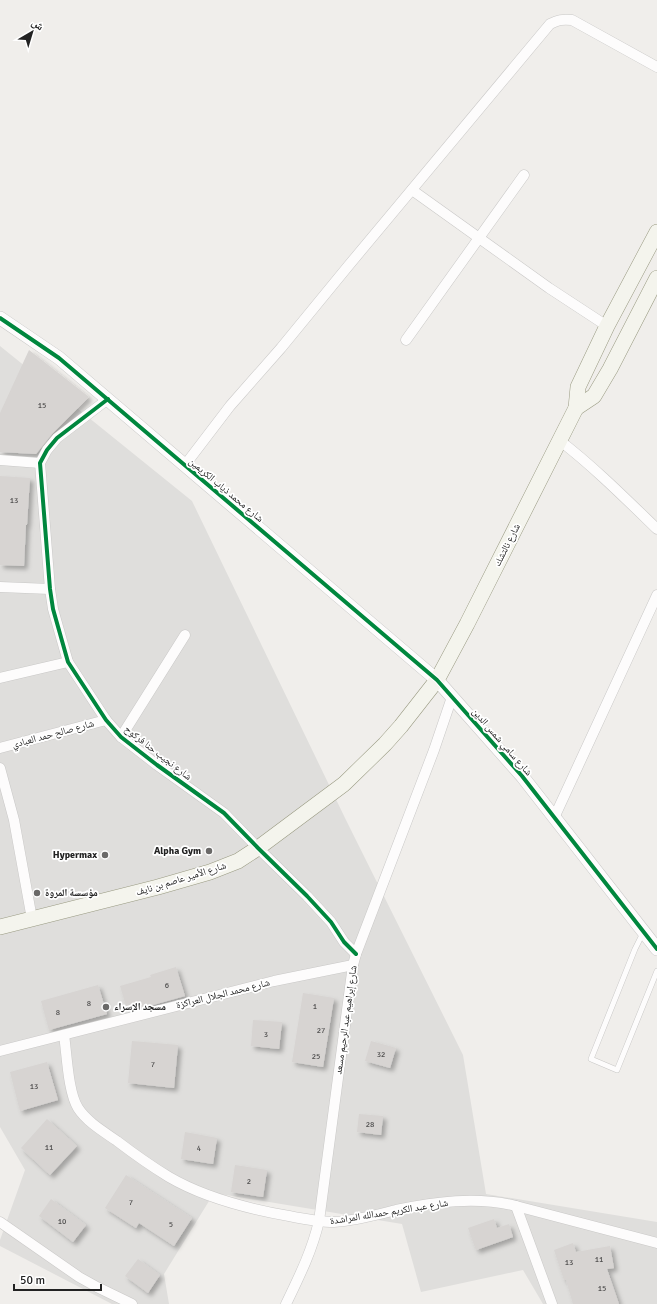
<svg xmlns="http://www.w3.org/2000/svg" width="657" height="1304" font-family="Signika,'Noto Naskh Arabic',sans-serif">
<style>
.residential{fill:#dfdedc}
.building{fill:#d7d4d2;filter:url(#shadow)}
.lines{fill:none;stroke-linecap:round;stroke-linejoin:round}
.service-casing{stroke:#c9c8c7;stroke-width:6}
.minor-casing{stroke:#c9c8c7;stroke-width:11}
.tertiary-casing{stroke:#c9c8c7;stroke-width:14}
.secondary-casing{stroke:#999a82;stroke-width:16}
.service{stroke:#fdfcfc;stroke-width:5}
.minor{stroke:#fdfcfc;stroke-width:10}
.tertiary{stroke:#fdfcfc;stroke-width:13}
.secondary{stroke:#f4f4ed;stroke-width:15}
.cycleway-casing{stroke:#fff;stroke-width:6}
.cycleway{stroke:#00873e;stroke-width:4}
.poi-dot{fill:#6a6968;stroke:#fff;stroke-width:1.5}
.labels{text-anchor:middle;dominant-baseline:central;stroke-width:3.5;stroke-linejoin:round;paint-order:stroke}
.number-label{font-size:8px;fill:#4f4e4e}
.street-label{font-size:10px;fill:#222;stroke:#fff}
.poi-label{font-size:10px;font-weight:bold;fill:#222;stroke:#fff;text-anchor:end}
</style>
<defs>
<filter id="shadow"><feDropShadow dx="3.5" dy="3.5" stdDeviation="2" flood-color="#0004"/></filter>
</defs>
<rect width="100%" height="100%" fill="#f0eeeb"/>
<path class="residential" d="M0 346 192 501 345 818 463 1055 486 1194 657 1222V1304H543L523 1270 421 1292 402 1224 214 1193 164 1274 169 1304H112L0 1246V1240L25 1170 0 1127Z"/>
<g class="building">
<path d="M29 350 89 397 52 434 36 454 0 452V413Z"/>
<path d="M0 476 30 478 27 525H26L24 566 0 565Z"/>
<path d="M176 967 185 996 128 1012 120 986 151 977 150 975Z"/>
<path d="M98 985 107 1014 49 1030 41 1001Z"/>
<path d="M303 993 334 998 323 1067 292 1062Z"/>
<path d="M253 1020 282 1022 279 1049 251 1046Z"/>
<path d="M132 1041 178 1045 174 1088 128 1083Z"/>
<path d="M371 1041 396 1048 390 1068 365 1061Z"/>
<path d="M47 1062 58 1100 20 1111 10 1072Z"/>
<path d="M359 1114 383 1116 381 1135 357 1132Z"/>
<path d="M47 1119 77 1146 50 1175 21 1148Z"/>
<path d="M185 1132 217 1138 213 1164 181 1159Z"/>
<path d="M235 1165 267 1170 263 1197 231 1192Z"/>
<path d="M126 1175 192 1218 174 1246 139 1223 136 1228 105 1208Z"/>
<path d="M51 1199 86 1225 73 1242 39 1216Z"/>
<path d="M494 1219 497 1228 509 1224 513 1237 476 1250 468 1228Z"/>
<path d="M573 1243 576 1252 610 1246 614 1268 607 1269 619 1304H573L566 1280H564L554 1250Z"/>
<path d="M138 1259 160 1275 148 1293 125 1276Z"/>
</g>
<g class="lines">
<g class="service-casing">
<path id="service" d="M643 933 635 949 591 1059 617 1070 657 971"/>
</g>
<g class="minor-casing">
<g id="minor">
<path d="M412 190 549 288 607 326"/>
<path d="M406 340 524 175"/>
<path d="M108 399 57 438 47 450 40 463 50 589 53 609 68 662 106 720 121 737 157 765 224 813 258 848 307 896 331 922 344 942 356 954"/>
<path d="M559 440C594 467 625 498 657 529"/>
<path d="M0 460 40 463"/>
<path d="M185 465 230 406 281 348 349 265 550 24C558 20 562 19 572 20L657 67"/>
<path d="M0 587 50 589"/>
<path d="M0 678 68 662"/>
<path d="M121 737 185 635"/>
<path d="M0 748 106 720"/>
<path d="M0 768 14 820 32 919"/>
<path d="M554 818 657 595"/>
<path d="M64 1035C67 1055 68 1092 78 1108 87 1122 104 1132 117 1141 134 1154 151 1166 169 1177 205 1198 249 1209 289 1216 304 1219 319 1222 334 1222 355 1221 376 1215 396 1210 434 1202 477 1196 516 1206L657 1243"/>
<path d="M0 1051 274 981 353 965"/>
<path d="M516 1206 552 1304"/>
<path d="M0 1222 79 1277 97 1287 132 1304"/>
<path d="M286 1304C299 1277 312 1251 319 1221L353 965 356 954 434 750 452 697"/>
</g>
</g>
<g class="tertiary-casing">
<path id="tertiary" d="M0 318 59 358 437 680 522 776 657 949"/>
</g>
<g class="secondary-casing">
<g id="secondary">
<path d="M576 408 594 396 610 369 657 278"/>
<path d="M0 927 158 887 210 872 238 861 258 848 344 784 385 744 401 726 437 680 467 624 576 408 578 387 607 326 657 232"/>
</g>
</g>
<use href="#service" class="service"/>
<use href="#minor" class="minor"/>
<use href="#tertiary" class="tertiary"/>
<use href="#secondary" class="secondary"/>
<g class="cycleway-casing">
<g id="cycleway">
<path d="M0 318 59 358 437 680 522 776 657 949"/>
<path d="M108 399 57 438 47 450 40 463 50 589 53 609 68 662 106 720 121 737 157 765 224 813 258 848 307 896 331 922 344 942 356 954"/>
</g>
</g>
<use href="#cycleway" class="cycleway"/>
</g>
<g class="poi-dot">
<circle cx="209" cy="851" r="4"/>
<circle cx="105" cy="855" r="4"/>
<circle cx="37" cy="893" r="4"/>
<circle cx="106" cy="1007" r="4"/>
</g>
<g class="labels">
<g class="number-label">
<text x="42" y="405">15</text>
<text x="14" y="500">13</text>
<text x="167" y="985">6</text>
<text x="89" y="1003">8</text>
<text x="315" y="1006">1</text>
<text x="58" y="1012">8</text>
<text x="321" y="1030">27</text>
<text x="266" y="1034">3</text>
<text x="381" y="1054">32</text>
<text x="316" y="1056">25</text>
<text x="153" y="1064">7</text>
<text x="34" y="1086">13</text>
<text x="370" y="1124">28</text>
<text x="49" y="1147">11</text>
<text x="199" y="1148">4</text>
<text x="249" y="1181">2</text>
<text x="131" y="1202">7</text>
<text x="62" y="1221">10</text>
<text x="171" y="1224">5</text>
<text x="599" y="1259">11</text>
<text x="569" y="1262">13</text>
<text x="602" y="1288">15</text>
</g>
<g class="street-label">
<text transform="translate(226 490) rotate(40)">شارع محمد ذياب الكريمين</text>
<text transform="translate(507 545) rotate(-63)">شارع نالتشك</text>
<text transform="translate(53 734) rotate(-15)">شارع صالح حمد العبادي</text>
<text transform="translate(502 742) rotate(49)">شارع سامي شمس الدين</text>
<text transform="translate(158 753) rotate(38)">شارع نجيب حنا فركوح</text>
<text transform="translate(181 879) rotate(-17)">شارع الأمير عاصم بن نايف</text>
<text transform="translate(223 994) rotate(-14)">شارع محمد الجلال العراكزة</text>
<text transform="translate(346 1020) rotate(-82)">شارع إبراهيم عبد الرحيم مسعد</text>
<text transform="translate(389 1212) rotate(-9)">شارع عبد الكريم حمدالله المراشدة</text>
</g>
<g class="poi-label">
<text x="201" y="851">Alpha Gym</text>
<text x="97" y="855">Hypermax</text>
<text x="45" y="893" text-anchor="start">مؤسسة المروة</text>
<text x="114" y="1007" text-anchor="start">مسجد الإسراء</text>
</g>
</g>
<g transform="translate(32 32) rotate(38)" stroke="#ffffff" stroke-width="3" paint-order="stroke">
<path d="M0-3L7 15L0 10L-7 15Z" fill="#222222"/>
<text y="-6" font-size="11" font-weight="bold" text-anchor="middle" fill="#222222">ش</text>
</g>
<path d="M14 1284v6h87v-6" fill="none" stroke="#222222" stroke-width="2"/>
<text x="20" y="1284" font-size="12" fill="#222222" stroke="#ffffff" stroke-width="3" paint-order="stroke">50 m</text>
</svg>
